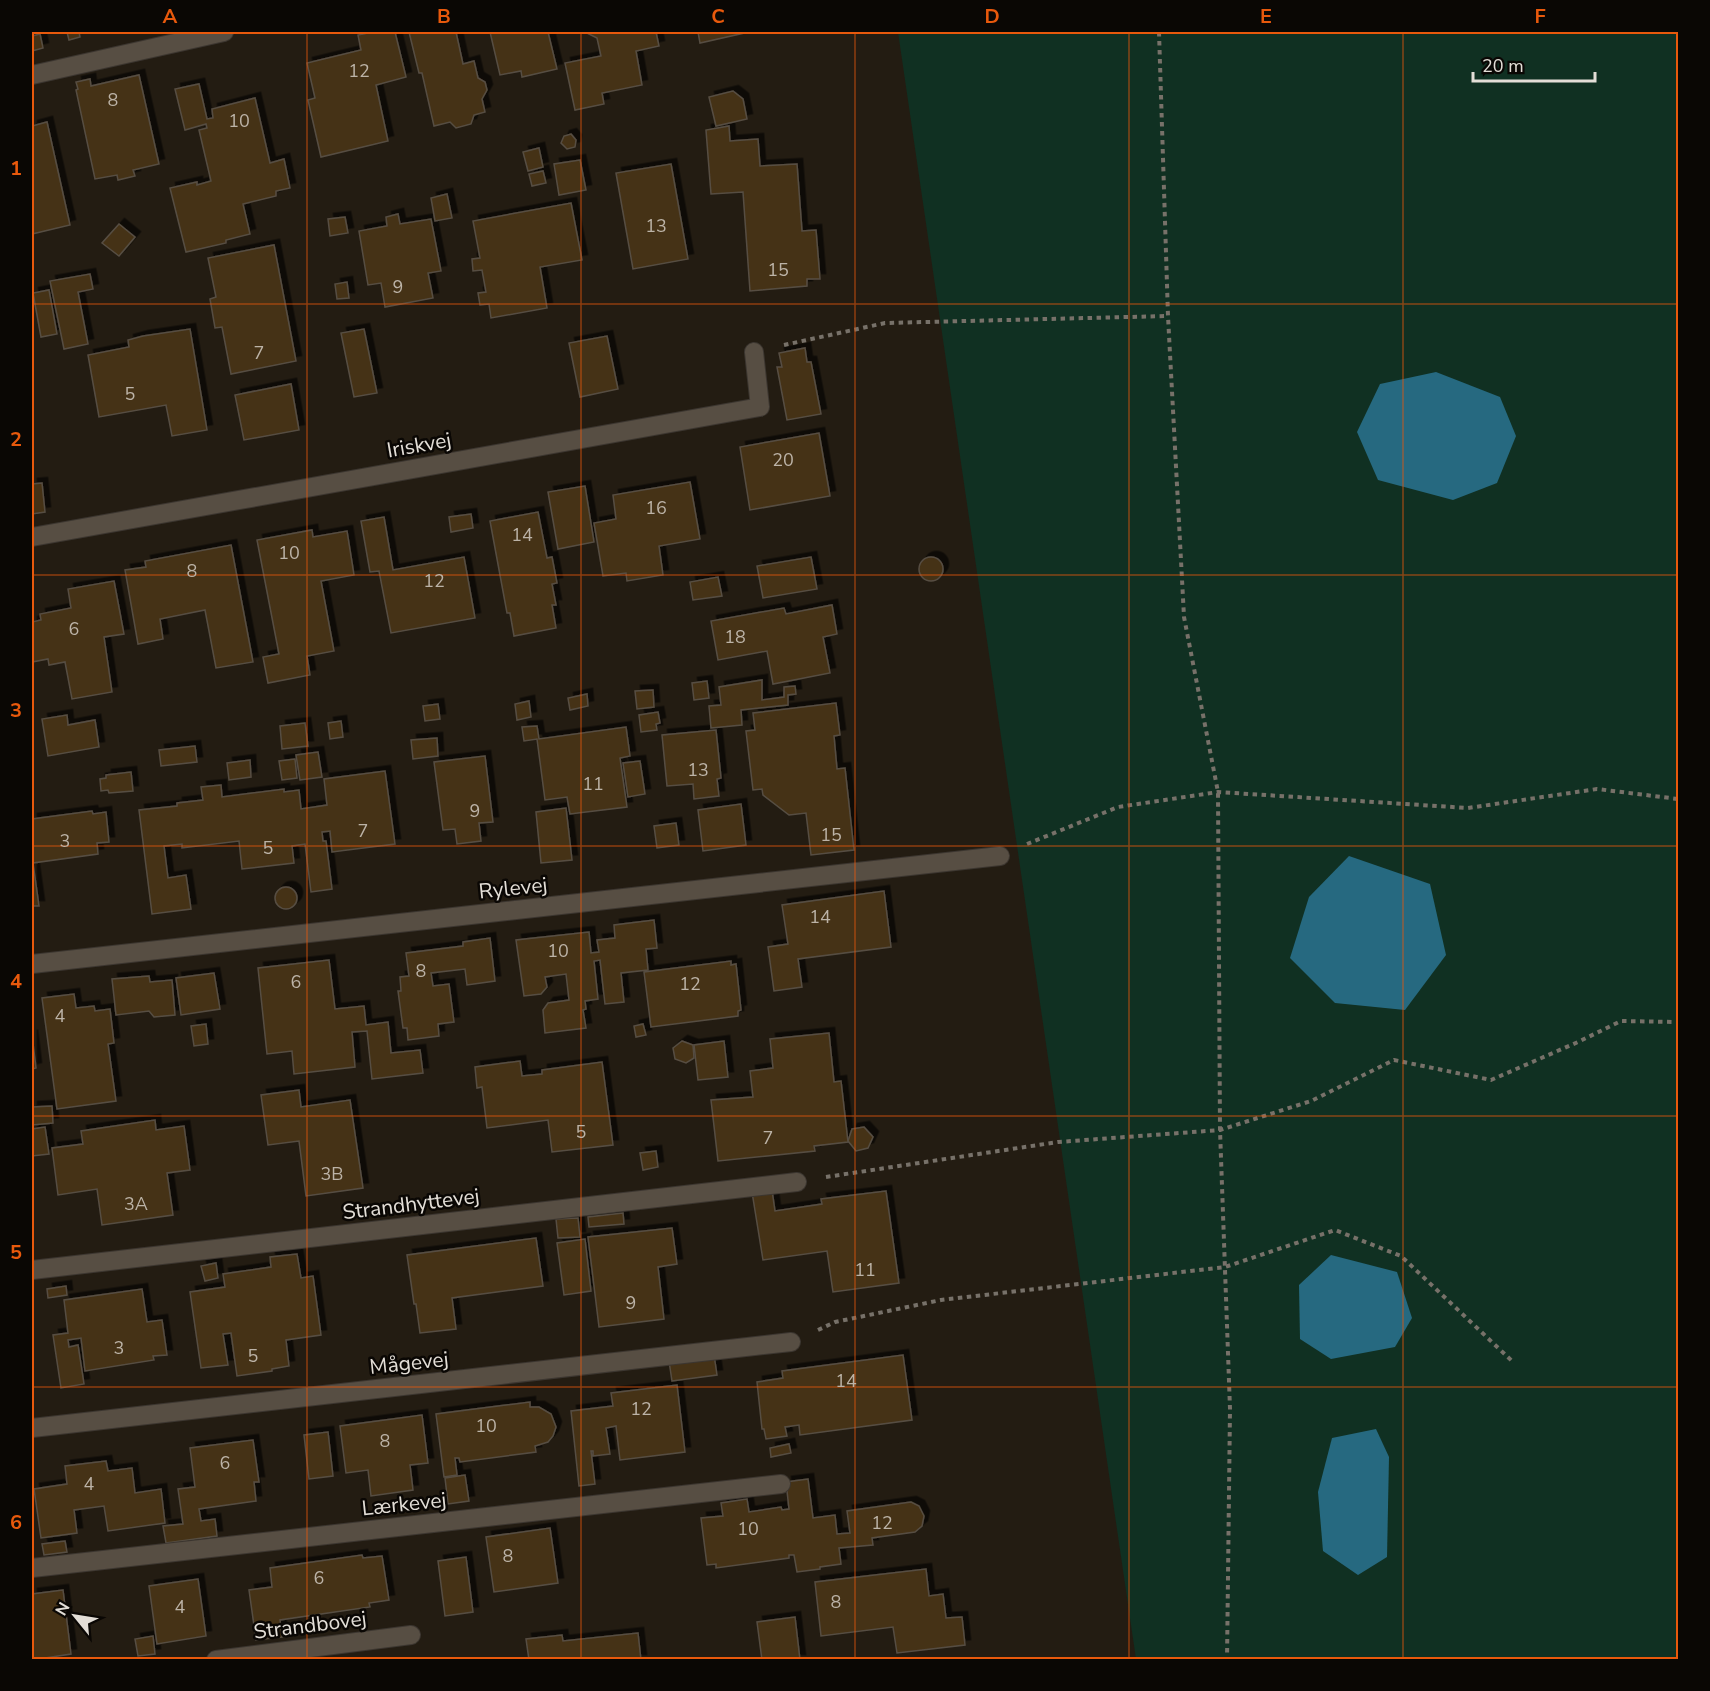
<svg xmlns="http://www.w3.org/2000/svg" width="1710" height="1691" font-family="'Nunito Sans',sans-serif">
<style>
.green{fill:#103022}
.water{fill:#266980}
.building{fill:#453216;stroke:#574e43;stroke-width:1.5;filter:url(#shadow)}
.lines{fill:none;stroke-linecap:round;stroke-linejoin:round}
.street-casing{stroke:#3c3630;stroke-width:20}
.path{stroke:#777169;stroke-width:4;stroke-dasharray:4.5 4.5;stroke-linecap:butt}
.street{stroke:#574e43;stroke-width:18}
.grid{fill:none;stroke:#e8590c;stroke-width:1.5;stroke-opacity:0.55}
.labels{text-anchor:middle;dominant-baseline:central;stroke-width:5;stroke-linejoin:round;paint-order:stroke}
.number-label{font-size:18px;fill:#bcb3a7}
.street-label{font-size:21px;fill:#e3ded7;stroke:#0a0704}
.neatline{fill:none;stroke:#e8590c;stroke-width:2}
.grid-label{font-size:20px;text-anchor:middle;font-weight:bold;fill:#e8590c}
</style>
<defs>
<filter id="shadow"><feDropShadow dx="5.5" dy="-5.5" stdDeviation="0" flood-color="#0009"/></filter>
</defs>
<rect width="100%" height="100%" fill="#231c12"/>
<path class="green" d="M898 32H1678V1659H1136Z"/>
<g class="water">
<path d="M1436 372 1500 397 1516 436 1497 483 1453 500 1378 480 1357 432 1380 384Z"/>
<path d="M1349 856 1430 884 1446 955 1405 1010 1335 1003 1290 958 1309 897Z"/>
<path d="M1331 1255 1397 1272 1412 1318 1395 1347 1331 1359 1300 1339 1299 1285Z"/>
<path d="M1376 1429 1389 1457 1387 1557 1358 1575 1323 1551 1318 1492 1332 1438Z"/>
</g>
<g class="building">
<path d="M67 32H79L80 37 69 40Z"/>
<path d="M373 32H395L406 77 376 85 388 141 321 157 308 100 315 98 307 63 361 50 358 35Z"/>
<path d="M409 32H456L463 64 474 61 478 78 485 82 487 90 482 99 485 112 474 115 471 124 456 128 450 122 434 126 422 73H419Z"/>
<path d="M490 32H548L557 69 522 77 521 71 500 75Z"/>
<path d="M585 32H656L659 46 636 51 642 85 602 93 604 104 575 110 565 63 601 56 597 38Z"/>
<path d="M698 32H749L700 43Z"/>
<path d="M40 34 43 48 32 51V36Z"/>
<path d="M139 75 159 164 133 170 135 176 118 180 117 175 95 179 76 90 78 89 76 82 90 79 91 86Z"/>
<path d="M199 84 207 119 213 118 212 109 255 98 270 163 284 159 290 188 276 191V196L243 204 250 234 226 240V243L186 252 170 188 197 182V185L211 181 199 130 207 128 206 124 185 130 175 89Z"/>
<path d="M733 91 743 99 747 119 716 126 709 97Z"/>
<path d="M47 122 70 225 32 234V126Z"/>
<path d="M729 126 730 141 758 139 760 166 797 164 802 231 816 230 820 279H807V286L750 291 743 192 711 194 706 130Z"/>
<path d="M571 134 576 140 575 147 567 149 561 143 564 136Z"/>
<path d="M539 148 543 167 528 171 523 152Z"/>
<path d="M580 160 586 190 559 195 554 164Z"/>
<path d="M671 164 688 259 633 269 616 173Z"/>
<path d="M543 171 546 183 532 186 529 174Z"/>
<path d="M447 194 452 218 435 221 431 198Z"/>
<path d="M571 203 582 260 540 267 547 308 491 318 489 304 480 305 478 293 486 292 482 270 473 271 472 259 480 258 473 221Z"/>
<path d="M398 214 400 224 431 219 441 271 428 273 433 298 385 307 381 283 368 285 359 231 387 226 386 217Z"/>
<path d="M345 217 348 233 330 236 328 219Z"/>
<path d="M119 224 135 237 119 256 102 243Z"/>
<path d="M274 245 296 361 231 374 222 327 215 328 210 299 216 297 208 258Z"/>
<path d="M90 274 93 289 78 292 88 344 64 349 50 281Z"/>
<path d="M347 282 349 298 337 299 335 284Z"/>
<path d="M49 290 57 334 41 337 33 293Z"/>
<path d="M190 329 207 430 172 436 166 405 99 417 88 355 129 347 128 340 143 336Z"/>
<path d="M364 329 377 393 354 397 341 333Z"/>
<path d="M607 336 618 389 580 397 569 343Z"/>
<path d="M805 348 807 362H811L821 414 787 420 777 367H782L779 353Z"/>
<path d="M291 384 299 430 244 440 235 395Z"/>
<path d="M819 433 830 496 750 510 740 447Z"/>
<path d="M690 482 700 539 659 546 663 575 627 581 626 573 603 576 594 523 616 519 613 495Z"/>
<path d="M42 483 45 512 32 514V484Z"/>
<path d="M585 486 594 542 558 549 548 492Z"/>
<path d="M538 512 547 558 552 557 557 583 552 584 556 605H552L556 628 514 636 510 613H507L490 521Z"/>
<path d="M471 514 473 528 451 532 449 517Z"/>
<path d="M384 517 393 570 464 557 475 618 391 633 379 571 370 572 361 521Z"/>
<path d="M312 530 313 537 347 531 354 575 321 581 334 651 307 656 310 675 268 683 263 657 279 654 257 540Z"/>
<path d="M231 545 253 662 216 668 205 610 160 619 163 639 138 644 125 570 146 567 145 561Z"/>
<circle cx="931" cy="569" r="12"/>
<path d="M811 557 817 589 763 598 757 566Z"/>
<path d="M718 577 722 596 693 600 690 582Z"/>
<path d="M114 581 124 634 104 637 112 692 72 699 65 662 49 665 48 659 32 662V622L41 620 40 614 71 608 68 589Z"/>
<path d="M832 605 837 634 823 637 830 673 773 684 767 651 718 660 711 621 784 608 786 614Z"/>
<path d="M762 680V700L784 697V687L795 686 796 694 788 695V705L741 710 742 725 711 728 709 706 721 705 719 687Z"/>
<path d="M707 681 709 698 694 700 692 683Z"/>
<path d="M653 690 654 707 637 709 635 691Z"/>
<path d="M587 694 588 706 570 710 568 698Z"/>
<path d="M529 701 531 717 517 720 515 704Z"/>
<path d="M836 703 840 735 834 736 837 769 845 768 854 850 811 855 806 813 789 815 763 795 762 789 753 790 746 731 755 730 753 713Z"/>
<path d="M438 704 440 719 425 721 423 706Z"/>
<path d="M658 712 660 723 656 724 657 730 641 732 639 715Z"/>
<path d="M67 715 68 725 95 720 99 747 48 756 42 719Z"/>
<path d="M341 721 343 737 330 739 328 723Z"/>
<path d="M305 723 308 746 282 749 280 726Z"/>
<path d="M537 726 539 739 626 727 630 756 620 758 627 807 570 814 567 797 545 800 537 739 524 741 522 727Z"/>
<path d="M716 730 721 778 717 779 719 796 694 799 693 784 667 786 662 735Z"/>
<path d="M437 738 438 756 413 759 411 740Z"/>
<path d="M195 746 197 762 161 766 159 750Z"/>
<path d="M318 752 322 777 300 780 296 755Z"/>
<path d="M485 756 493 822 479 823 481 841 457 844 455 829 443 830 434 762Z"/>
<path d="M295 759 297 778 282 780 279 761Z"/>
<path d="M250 760 251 777 229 780 227 763Z"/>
<path d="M640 761 645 794 628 797 623 763Z"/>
<path d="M385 771 395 844 332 852 330 831 322 832 323 841H326L332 889 311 892 305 844 292 846 294 863 242 869 239 841 182 848V844L164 846 168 878 186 875 191 909 152 914 139 810 177 806V803L203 800 201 787 221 785 222 797 284 789V792L299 790 301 809 327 805 324 779Z"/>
<path d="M131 772 133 791 109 793 108 790 101 791 100 779 106 778V775Z"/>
<path d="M741 804 746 845 703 851 698 810Z"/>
<path d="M566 808 572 860 541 863 536 812Z"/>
<path d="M92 811 93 814 106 812 109 842 97 843 98 854 33 863 39 906H32V819Z"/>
<path d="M676 823 679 845 657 848 654 826Z"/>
<circle cx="286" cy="898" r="11"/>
<path d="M884 891 891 947 798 959 802 987 774 991 768 947 788 944 782 905Z"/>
<path d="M654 920 657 948 646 949 648 970 621 973 624 1002 605 1004 600 960 594 961 598 999 585 1001 586 1009 583 1010 586 1028 545 1033 543 1010 548 1003 569 1000 566 974 545 977 547 987 541 994 524 996 516 940 589 932 591 953 599 952 597 940 615 938 614 925Z"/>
<path d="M490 938 495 981 467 985 465 969 431 973 433 986 449 984 454 1022 438 1024 439 1036 408 1040 407 1028H403L398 991H401L400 977 409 976 406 953 463 946V942Z"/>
<path d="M329 960 335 1009 364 1006 366 1025 388 1022 391 1053 420 1050 423 1073 372 1079 367 1031 352 1032 355 1067 294 1074 292 1051 267 1054 258 968Z"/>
<path d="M731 961V965L736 964 741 1010 738 1011V1016L651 1027 644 972Z"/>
<path d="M214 973 220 1009 181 1015 176 978Z"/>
<path d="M149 976 150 982 172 980 175 1015 154 1017 149 1011 116 1015 112 979Z"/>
<path d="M74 994 76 1008 94 1006 95 1011 110 1009 114 1043 108 1044 116 1101 57 1109 42 998Z"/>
<path d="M206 1024 208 1044 194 1046 191 1026Z"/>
<path d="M643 1024 646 1035 636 1037 634 1026Z"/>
<path d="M829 1033 834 1082 841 1081 848 1142 814 1146 815 1151 718 1161 711 1100 753 1097 750 1071 773 1068 770 1039Z"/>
<path d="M32 1035 36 1068 32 1069Z"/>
<path d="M682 1041 693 1045 694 1058 686 1063 675 1059 673 1048Z"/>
<path d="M724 1041 728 1077 698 1080 694 1045Z"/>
<path d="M520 1061 522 1076 542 1074V1070L602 1062 613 1145 552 1152 548 1120 487 1128 482 1087 477 1088 475 1067Z"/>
<path d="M299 1090 301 1107 350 1100 363 1188 306 1196 299 1141 268 1145 261 1095Z"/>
<path d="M52 1106 53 1123 32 1125V1107Z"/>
<path d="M155 1120 156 1130 184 1126 190 1170 167 1173 173 1215 102 1225 97 1189 58 1195 52 1148 83 1144 81 1131Z"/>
<path d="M45 1127 49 1154 32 1156V1129Z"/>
<path d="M864 1127 873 1137 868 1148 856 1151 848 1141 852 1129Z"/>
<path d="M656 1151 658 1167 643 1170 640 1153Z"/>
<path d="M772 1190 775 1211 822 1204 821 1199 886 1191 899 1283 833 1292 827 1251 763 1260 752 1192Z"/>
<path d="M623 1213 624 1224 589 1227 588 1217Z"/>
<path d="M578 1218 580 1237 558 1238 556 1219Z"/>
<path d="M672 1228 677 1264 658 1267 664 1319 599 1327 588 1237Z"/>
<path d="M536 1238 543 1286 452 1298 456 1329 420 1333 416 1304H414L407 1255Z"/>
<path d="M585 1239 591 1291 564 1295 557 1243Z"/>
<path d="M297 1254 301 1278 313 1276 321 1335 286 1340 289 1366 272 1369V1371L237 1376 231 1333 223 1334 228 1365 201 1368 190 1292 225 1287 223 1274 271 1267 270 1257Z"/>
<path d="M216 1263 218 1278 205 1281 201 1266Z"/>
<path d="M66 1286 67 1295 48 1298 47 1289Z"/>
<path d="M142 1289 147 1322 162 1320 167 1355 153 1356 154 1360 85 1371 81 1338 68 1340 69 1347 78 1345 84 1384 61 1388 53 1335 68 1333 64 1300Z"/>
<path d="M714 1355 717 1375 672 1381 669 1361Z"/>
<path d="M903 1355 912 1420 800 1435 799 1425 785 1427 787 1436 766 1439 764 1429H762L757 1382 783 1378 782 1371Z"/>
<path d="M677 1385 685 1452 620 1460 616 1426 606 1428 610 1454 593 1456V1451H591L595 1484 579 1486 571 1411 613 1406 611 1393Z"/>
<path d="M530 1402V1407H539L551 1414 556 1427 553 1436 548 1442 535 1446 536 1452 460 1462 459 1458H455L457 1475 444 1477 436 1414Z"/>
<path d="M422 1415 428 1463 410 1465 413 1490 371 1496 368 1470 346 1473 340 1426Z"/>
<path d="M328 1432 333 1476 309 1479 304 1435Z"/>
<path d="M253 1440 259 1482H254L256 1501 199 1509 201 1521 215 1519 217 1536 166 1543 163 1526 183 1524 178 1489 195 1487 190 1448Z"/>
<path d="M789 1444 791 1453 771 1457 770 1448Z"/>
<path d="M106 1461 108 1471 132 1468 135 1493 161 1489 165 1523 108 1531 104 1506 74 1510 77 1533 41 1538 34 1489 67 1484 65 1466Z"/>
<path d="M465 1475 469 1501 448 1504 445 1478Z"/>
<path d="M808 1479 813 1518 835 1515 837 1534 850 1533 847 1511 911 1502 919 1506 924 1516 922 1526 915 1532 872 1538 873 1545 839 1548 841 1564 820 1567V1569L797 1572 794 1555H789V1558L716 1568V1564L707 1565 701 1518 723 1516 721 1503 747 1499 749 1512 781 1507 782 1510 789 1509 786 1482Z"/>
<path d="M550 1528 558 1583 494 1592 486 1537Z"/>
<path d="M65 1541 67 1552 44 1555 42 1544Z"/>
<path d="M362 1555 363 1558 382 1556 389 1600 369 1603 370 1607 280 1620 282 1637 256 1640 249 1590 272 1587 270 1568Z"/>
<path d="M466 1557 473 1612 445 1616 438 1561Z"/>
<path d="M926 1569 929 1596 943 1594 946 1618 962 1617 965 1645 897 1653 893 1627 821 1636 815 1582Z"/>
<path d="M198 1579 206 1636 157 1644 149 1586Z"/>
<path d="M63 1590 71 1654 32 1660V1594Z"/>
<path d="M795 1617 800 1660H762L757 1622Z"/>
<path d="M638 1633 641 1660H529L526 1639 562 1635 563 1641Z"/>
<path d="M153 1636 155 1654 138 1656 135 1639Z"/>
</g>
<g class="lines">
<g class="street-casing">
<g id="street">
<path d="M32 75 224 32"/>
<path d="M32 537 760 407 754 352"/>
<path d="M32 964 1000 856"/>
<path d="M32 1270 797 1182"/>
<path d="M32 1428 791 1342"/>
<path d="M32 1568 781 1484"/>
<path d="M216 1660 411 1635"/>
</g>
</g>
<g class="path">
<path d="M1159 32 1168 316 1184 617 1218 792 1220 1130 1230 1409 1227 1660"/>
<path d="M784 345 885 323 1168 316"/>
<path d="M1027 844 1118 807 1218 792 1468 808 1597 789 1678 799"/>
<path d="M826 1177 1058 1142 1220 1130 1311 1101 1394 1060 1491 1080 1578 1042 1621 1021 1678 1022"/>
<path d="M818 1330 835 1322 941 1300 1225 1267 1335 1230 1401 1256 1512 1361"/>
</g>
<use href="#street" class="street"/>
</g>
<path class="grid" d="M307 32V1660M581 32V1660M855 32V1660M1129 32V1660M1403 32V1660M32 304H1678M32 575H1678M32 846H1678M32 1116H1678M32 1387H1678"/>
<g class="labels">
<g class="number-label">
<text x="359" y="71">12</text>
<text x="113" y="100">8</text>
<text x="239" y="121">10</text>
<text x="656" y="226">13</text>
<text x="778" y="270">15</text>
<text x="398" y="287">9</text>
<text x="259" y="353">7</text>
<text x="130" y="394">5</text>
<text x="783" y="460">20</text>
<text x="656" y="508">16</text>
<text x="522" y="535">14</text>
<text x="289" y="553">10</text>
<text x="192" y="571">8</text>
<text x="434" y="581">12</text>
<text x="74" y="629">6</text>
<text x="735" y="637">18</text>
<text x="698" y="770">13</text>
<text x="593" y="784">11</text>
<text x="475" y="811">9</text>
<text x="363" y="831">7</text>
<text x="831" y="835">15</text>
<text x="65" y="841">3</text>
<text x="268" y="848">5</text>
<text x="820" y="917">14</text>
<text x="558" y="951">10</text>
<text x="421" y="971">8</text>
<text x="296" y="982">6</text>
<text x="690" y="984">12</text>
<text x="60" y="1016">4</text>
<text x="581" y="1132">5</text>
<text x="768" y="1138">7</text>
<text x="332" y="1174">3B</text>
<text x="136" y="1204">3A</text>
<text x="865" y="1270">11</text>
<text x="631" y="1303">9</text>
<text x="119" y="1348">3</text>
<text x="253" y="1356">5</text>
<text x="846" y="1381">14</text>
<text x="641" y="1409">12</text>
<text x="486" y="1426">10</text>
<text x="385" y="1441">8</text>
<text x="225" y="1463">6</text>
<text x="89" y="1484">4</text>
<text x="882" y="1523">12</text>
<text x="748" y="1529">10</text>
<text x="508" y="1556">8</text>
<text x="319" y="1578">6</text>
<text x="836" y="1602">8</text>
<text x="180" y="1607">4</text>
</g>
<g class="street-label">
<text transform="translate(419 445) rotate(-10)">Iriskvej</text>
<text transform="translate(513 888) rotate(-6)">Rylevej</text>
<text transform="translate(411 1204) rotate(-7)">Strandhyttevej</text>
<text transform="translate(409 1363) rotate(-6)">Mågevej</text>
<text transform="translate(404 1504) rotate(-6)">Lærkevej</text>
<text transform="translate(310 1625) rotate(-7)">Strandbovej</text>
</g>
</g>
<rect width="1710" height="1691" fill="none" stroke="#0a0704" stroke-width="66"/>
<g transform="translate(75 1616) rotate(300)" stroke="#0a0704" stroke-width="4.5" paint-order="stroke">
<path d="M0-4.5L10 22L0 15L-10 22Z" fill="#e3ded7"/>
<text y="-9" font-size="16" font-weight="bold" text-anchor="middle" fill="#e3ded7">N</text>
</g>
<path d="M1473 72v9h122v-9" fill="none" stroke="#e3ded7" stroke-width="3"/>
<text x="1482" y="72" font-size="18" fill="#e3ded7" stroke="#0a0704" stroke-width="4.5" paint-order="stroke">20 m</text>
<rect x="33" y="33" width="1644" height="1625" class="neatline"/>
<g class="grid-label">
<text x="170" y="23">A</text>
<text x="444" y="23">B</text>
<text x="718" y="23">C</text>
<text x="992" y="23">D</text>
<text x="1266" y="23">E</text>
<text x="1540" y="23">F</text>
<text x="16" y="175">1</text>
<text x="16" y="446">2</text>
<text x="16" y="717">3</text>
<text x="16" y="988">4</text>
<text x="16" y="1259">5</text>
<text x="16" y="1529">6</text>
</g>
</svg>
